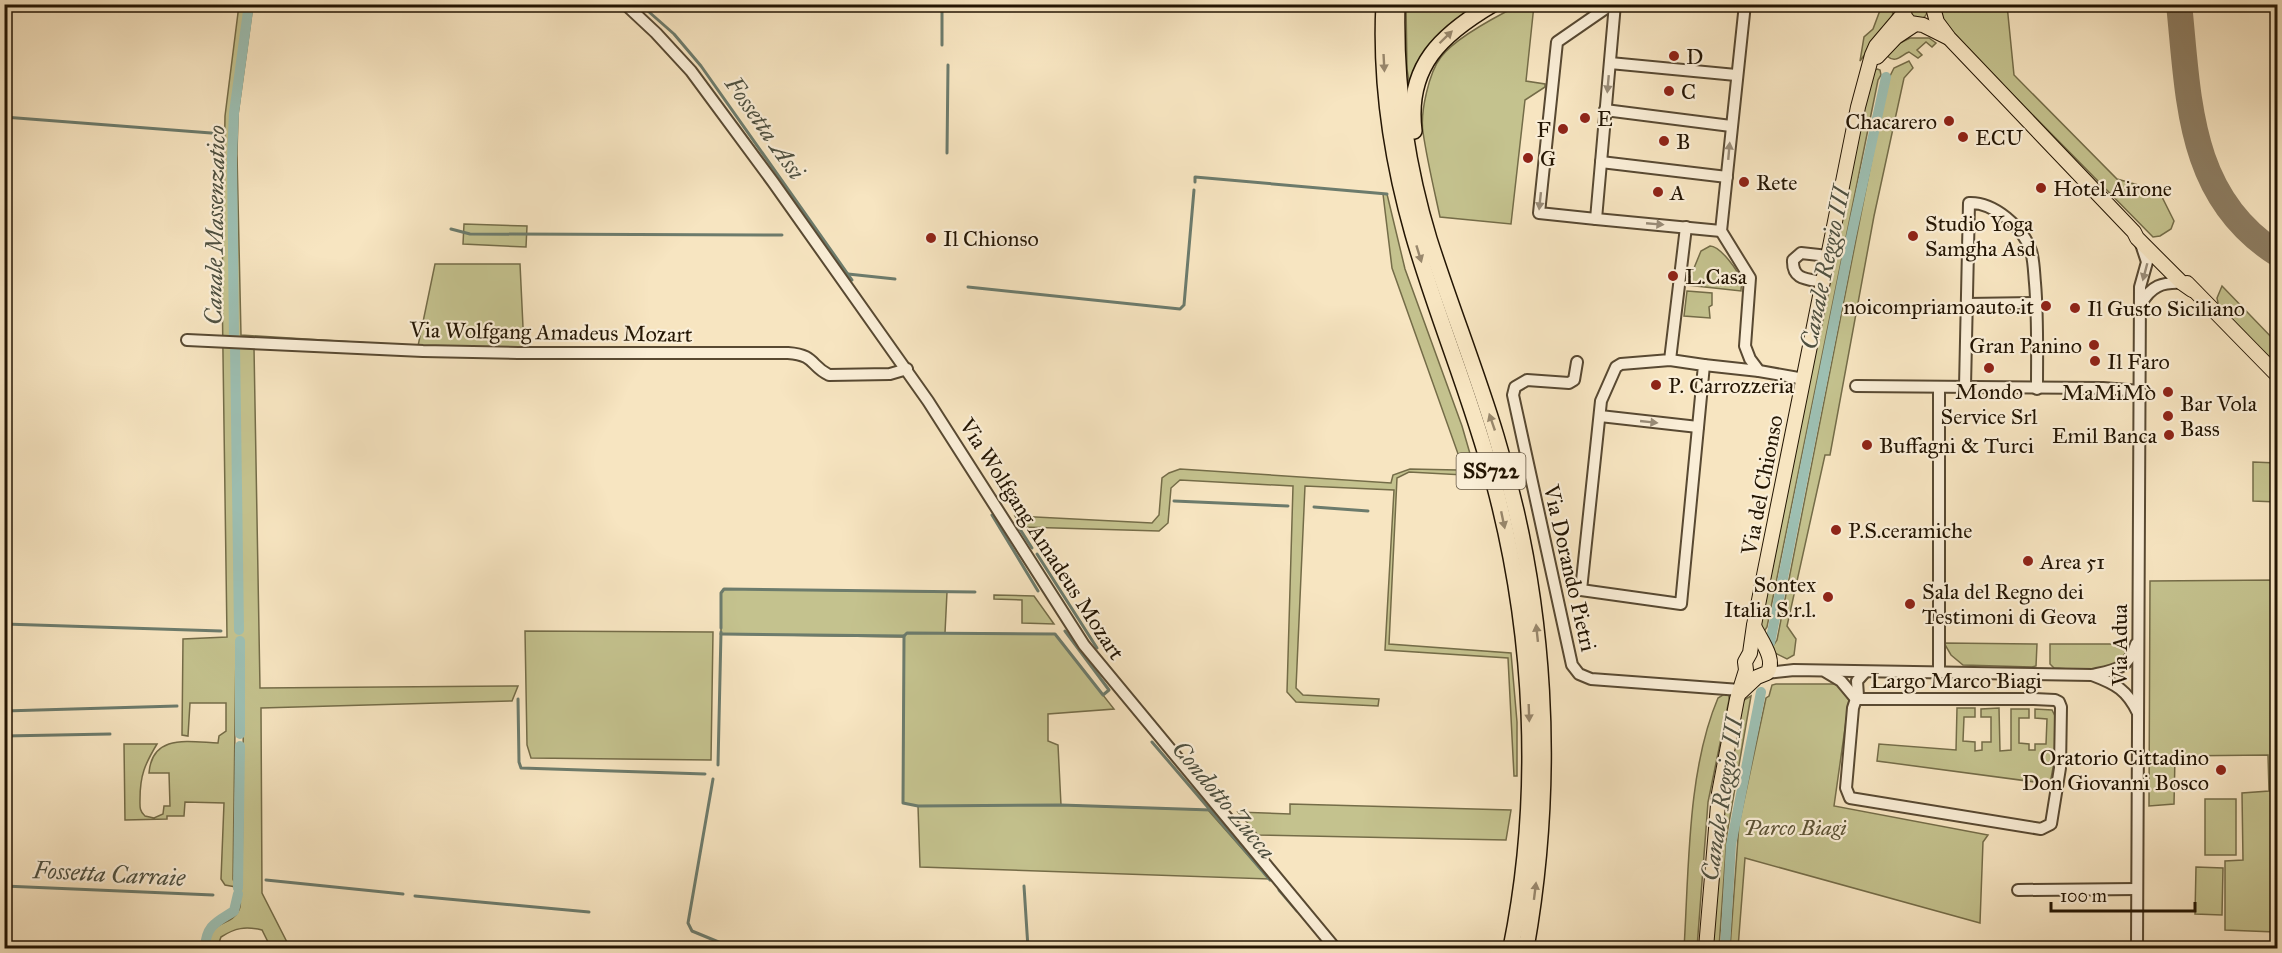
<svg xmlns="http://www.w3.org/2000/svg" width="2282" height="953" font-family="'IM FELL Great Primer',serif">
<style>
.green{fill:#c4c28e;stroke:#746c48;stroke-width:1.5}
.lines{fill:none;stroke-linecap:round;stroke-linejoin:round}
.stream{stroke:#6c7b6c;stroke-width:3}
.canal{stroke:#9dbfb2;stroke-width:10}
.taxiway{stroke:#8d7d62;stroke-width:26}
.minor-casing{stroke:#584932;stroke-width:14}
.major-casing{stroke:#231503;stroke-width:16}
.highway-casing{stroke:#231503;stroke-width:18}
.minor{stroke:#faeed7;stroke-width:10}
.major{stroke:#f7e5c1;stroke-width:14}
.highway{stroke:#f7e5c1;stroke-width:15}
.oneway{fill:#98876c}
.oneway2{fill:#998c78}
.poi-dot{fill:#8f2418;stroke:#faeed7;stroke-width:2}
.labels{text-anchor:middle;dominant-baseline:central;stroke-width:4.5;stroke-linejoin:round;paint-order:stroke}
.shield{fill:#faeed7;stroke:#645643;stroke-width:1.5}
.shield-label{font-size:21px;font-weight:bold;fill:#231503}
.poi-label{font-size:22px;fill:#231503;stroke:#faeed7;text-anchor:start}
.street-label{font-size:22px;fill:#231503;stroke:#faeed7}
.park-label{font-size:22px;font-style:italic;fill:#5b5234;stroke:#faeed7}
.water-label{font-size:24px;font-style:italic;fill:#4e5040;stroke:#faeed7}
</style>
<rect width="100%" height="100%" fill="#f7e5c1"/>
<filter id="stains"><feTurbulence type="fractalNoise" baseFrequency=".00333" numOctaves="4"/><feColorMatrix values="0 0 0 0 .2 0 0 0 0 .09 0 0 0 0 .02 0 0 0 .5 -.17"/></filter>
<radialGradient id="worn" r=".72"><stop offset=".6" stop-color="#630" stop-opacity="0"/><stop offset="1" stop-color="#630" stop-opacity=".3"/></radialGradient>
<g class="green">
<circle cx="1919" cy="11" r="8"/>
<path d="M1521 4 1534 5 1526 81 1545 84V87L1525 100 1511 224 1440 217C1434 189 1427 160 1423 132 1420 113 1429 72 1441 57 1455 38 1499 15 1521 4Z"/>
<path d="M239 5H253L238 115 237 154 241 335 418 346 435 264H520L524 348 767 349V359L254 348 260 688 518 686 512 701 261 708 262 893 290 948H271L262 930C245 926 235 928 221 937L217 948H208C209 917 230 929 239 910 243 902 238 895 238 888L242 883 244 648 241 643H239L236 649 233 879 236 887 225 885 221 879 224 803 185 802 184 816H167V819L125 820 124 744H157C145 764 140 775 140 799 140 806 139 811 145 816L154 818 163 814 164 806H170L169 773H149C152 733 190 742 218 743L219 736 226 731V703H190L188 736 182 735 183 639 227 637 222 284 225 116Z"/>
<path d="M1406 5H1482C1442 27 1424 43 1410 88L1407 69Z"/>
<path d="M1882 5H1894L1892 18 1860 61 1864 37 1873 29Z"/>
<path d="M1937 5H2007L2014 75 2117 179 2152 189 2161 195 2174 221 2171 229 2160 236 2153 237 1955 36 1940 15Z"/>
<path d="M1910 38H1929L1936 43 1932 47 1926 42 1917 50 1922 55 1918 58 1909 52C1901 55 1896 64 1887 56L1900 43Z"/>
<path d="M1909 61 1913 68 1904 78 1874 216 1830 455H1825L1787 626 1796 639 1794 655 1787 659 1775 653 1773 646 1777 640 1887 82 1894 68Z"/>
<path d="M1877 69 1880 70 1881 75 1878 80 1767 627 1763 633 1758 625 1868 73Z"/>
<path d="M1383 194H1387L1405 269 1462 426 1475 471 1480 472 1482 476 1409 472 1397 478 1389 644 1511 653 1517 722V776H1514L1508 658 1385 650 1394 490 1305 486 1296 688 1303 695 1379 699 1378 706 1296 702 1287 692 1293 486 1180 480 1171 488 1168 523 1159 531 1022 527 1015 516 1152 523 1159 515 1162 478 1169 473 1180 469 1391 483 1393 475 1410 469 1458 470 1462 465 1392 268Z"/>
<path d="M464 224 527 226 526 247 463 244Z"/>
<path d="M1710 246C1720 246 1739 271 1741 281 1742 284 1741 287 1741 291L1687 285 1701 251Z"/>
<path d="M2222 286 2277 343V368L2219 308 2217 298Z"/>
<path d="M1687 291 1712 293V305L1709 307 1710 318 1684 316Z"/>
<path d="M2253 462 2277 463V502L2253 501Z"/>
<path d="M2277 580 2278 948H2275V932L2225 930V861L2243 860 2242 793 2269 791 2268 755 2175 756 2174 804 2149 806 2150 581Z"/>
<path d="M724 589 947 592 945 633 1055 634 1114 709 1048 714V741L1058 745 1061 805 1208 810 1269 879 920 867 918 806 903 803 904 637 721 634V593Z"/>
<path d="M994 595 1034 596 1054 624 1022 623V600L994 599Z"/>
<path d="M525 631 713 632 711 760 531 758 527 745Z"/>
<path d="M1944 643 2037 644 2036 666 2032 667 1963 665 1951 655Z"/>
<path d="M2050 644H2130C2121 677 2081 669 2054 668L2050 664Z"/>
<path d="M1776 684H1837L1849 700 1834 806 1988 835 1983 842 1980 923 1745 858 1738 948H1730L1739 824 1766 698 1769 696 1772 685Z"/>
<path d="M1726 693 1729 694V700L1708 802 1697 948H1684C1689 870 1687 771 1718 698Z"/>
<path d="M1751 696 1727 834 1719 948H1710L1721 803 1742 701Z"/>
<path d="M1957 708H1975V717H1964L1963 741 1975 742V751L1982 750V742H1991V717H1981V709L1999 708 2000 751 2011 750V709H2029V718H2019V743L2029 744V750H2035V744H2046L2047 719 2035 718V709L2052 710 2055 716V757L2050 784 1877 761 1879 744 1956 750Z"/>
<rect x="2205" y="799" width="31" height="56"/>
<path d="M1290 804 1511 810 1506 840 1258 835 1238 812 1290 814Z"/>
<path d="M2196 867 2223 868 2222 915 2195 914Z"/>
</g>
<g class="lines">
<g class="stream">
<path d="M640 4 674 34 701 66 852 280"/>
<path d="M942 45V4"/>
<path d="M4 117 224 134"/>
<path d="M947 153 948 65"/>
<path d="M1195 182V177L1387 194"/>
<path d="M451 229 470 234 782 235"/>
<path d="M848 274 895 279"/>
<path d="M968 287 1180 309 1184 305 1194 190"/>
<path d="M1174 501 1288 506"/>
<path d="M1314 507 1368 511"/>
<path d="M992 515 1038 591"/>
<path d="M1018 526 1032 548"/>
<path d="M1037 554 1097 648"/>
<path d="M4 624 221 631"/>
<path d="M721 628V593L724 589 975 592"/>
<path d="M721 634 904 636 907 633 1055 634 1103 695 1109 690 1065 631"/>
<path d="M904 636 903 803 918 806 1061 805 1211 810"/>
<path d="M518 699 519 762 521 768 705 774"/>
<path d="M4 711 177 706"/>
<path d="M4 736 110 734"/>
<path d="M1152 742 1270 880"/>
<path d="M718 765 721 632"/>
<path d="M713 779 688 923 692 931 721 943 727 948"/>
<path d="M266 880 403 894"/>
<path d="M4 886 213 895"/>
<path d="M1024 886 1028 948"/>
<path d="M1279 890 1297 911"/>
<path d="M415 896 589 912"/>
</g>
<g class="canal">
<path d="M234 339 232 158 234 113 249 4"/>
<path d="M235 344 239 630"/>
<path d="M1770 643 1851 237 1886 77"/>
<path d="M240 734V641"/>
<path d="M238 888 240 746"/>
<path d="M205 948C206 925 217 922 234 911L238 894"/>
<path d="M1725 948 1731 845 1761 692"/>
</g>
<path class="taxiway" d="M2179 4C2189 98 2187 197 2278 254"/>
<g class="minor-casing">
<g id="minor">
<path d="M625 4 656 33 691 71 773 182 928 401 1084 645 1335 948"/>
<path d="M1615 4 1596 219 1721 231"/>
<path d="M1745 4 1721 231 1750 278 1745 346 1750 359 1759 371 1804 379"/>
<path d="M1610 63 1736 75"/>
<path d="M1605 110 1731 126"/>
<path d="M1601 162 1727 177"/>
<path d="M1596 219 1539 213 1557 42 1612 4"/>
<path d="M1823 282C1807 279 1792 280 1793 260L1801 253 1828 256"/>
<path d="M1967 304 2037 303"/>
<path d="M2141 304C2151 286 2162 282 2182 283"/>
<path d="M187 340 423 351 518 353H788C816 355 810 366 829 375L890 374 907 369"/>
<path d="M1670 360 1704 365 1681 604 1581 590 1601 401 1616 367 1621 364 1670 360 1686 227"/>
<path d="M1577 362 1574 380 1569 383 1527 380 1515 387 1513 395 1572 665 1579 674 1591 679 1740 690"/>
<path d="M1704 365 1759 371"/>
<path d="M1856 386 2103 388 2140 391"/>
<path d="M1965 387 1969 203C1994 202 2023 227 2031 251 2034 261 2034 273 2035 283 2038 318 2037 354 2037 389"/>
<path d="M1600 416 1698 427"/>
<path d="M1826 672 1841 681 1856 699"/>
<path d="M1767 673 1794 670 2092 675C2115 670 2129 669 2136 644"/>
<path d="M1939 673V387"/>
<path d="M2092 675C2116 684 2127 690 2138 713"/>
<path d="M1856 699H2034L2055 700 2059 702 2061 707 2060 768 2051 824 2041 829 1850 798 1846 788 1853 708Z"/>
<path d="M1856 699 1858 696 1857 681 1865 672"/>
<path d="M2018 890 2137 889"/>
<path d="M2137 948 2140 287 2147 262 2141 244"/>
</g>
</g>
<g class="major-casing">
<g id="major">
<path d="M1932 4 1937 22 1949 38 2134 232 2137 238 2182 283 2192 290"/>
<path d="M1903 7 1905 17 1910 23 1923 25 1947 37"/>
<path d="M1877 57 1896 37 1914 25"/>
<path d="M2187 283 2278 376"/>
<path d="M1741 692 1757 677 1767 673C1777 660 1760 639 1754 626"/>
<path d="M1706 948 1719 793 1737 699 1746 670 1745 662 1750 653 1754 625 1858 107 1872 55 1876 46 1904 13"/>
</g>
</g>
<g class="highway-casing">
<g id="highway">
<path d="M1384 4C1380 82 1392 160 1413 234 1437 318 1472 398 1494 483 1534 633 1542 796 1511 948"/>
<path d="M1397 4C1395 83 1406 163 1429 239 1450 305 1476 370 1496 436 1547 602 1556 778 1526 948"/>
<path d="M1414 131C1406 66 1442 34 1493 4"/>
</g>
</g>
<use href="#minor" class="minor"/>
<use href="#major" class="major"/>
<use href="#highway" class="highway"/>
</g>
<defs><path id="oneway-solid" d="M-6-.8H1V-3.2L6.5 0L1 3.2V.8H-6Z" transform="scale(1.5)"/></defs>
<g class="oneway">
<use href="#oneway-solid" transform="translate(1446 37) rotate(-44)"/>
<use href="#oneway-solid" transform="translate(1384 63) rotate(87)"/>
<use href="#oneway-solid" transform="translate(1419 254) rotate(73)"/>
<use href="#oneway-solid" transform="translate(1492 422) rotate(-109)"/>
<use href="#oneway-solid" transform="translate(1503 520) rotate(78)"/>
<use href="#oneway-solid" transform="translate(1537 633) rotate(-96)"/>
<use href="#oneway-solid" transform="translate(1529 713) rotate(88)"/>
<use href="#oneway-solid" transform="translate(1535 891) rotate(-83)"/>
</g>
<g class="oneway2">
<use href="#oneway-solid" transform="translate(1608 84) rotate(95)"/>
<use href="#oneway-solid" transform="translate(1729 151) rotate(-85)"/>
<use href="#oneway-solid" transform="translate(1540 201) rotate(96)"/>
<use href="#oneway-solid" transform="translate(1655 224) rotate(5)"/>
<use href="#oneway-solid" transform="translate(2145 272) rotate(105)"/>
<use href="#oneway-solid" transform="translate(1649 422) rotate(6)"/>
</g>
<g class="poi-dot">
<circle cx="1674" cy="56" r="6"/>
<circle cx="1669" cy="91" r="6"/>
<circle cx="1585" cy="118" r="6"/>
<circle cx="1949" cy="121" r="6"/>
<circle cx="1563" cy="129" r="6"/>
<circle cx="1963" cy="137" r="6"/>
<circle cx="1664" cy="141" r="6"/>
<circle cx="1528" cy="158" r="6"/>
<circle cx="1744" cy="182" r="6"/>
<circle cx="2041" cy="188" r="6"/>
<circle cx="1658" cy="192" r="6"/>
<circle cx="1913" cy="236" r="6"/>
<circle cx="931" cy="238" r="6"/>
<circle cx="1673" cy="276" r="6"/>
<circle cx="2046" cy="306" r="6"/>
<circle cx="2075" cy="308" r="6"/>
<circle cx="2094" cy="345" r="6"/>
<circle cx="2095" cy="361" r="6"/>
<circle cx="1989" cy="368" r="6"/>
<circle cx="1656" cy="385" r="6"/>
<circle cx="2168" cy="392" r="6"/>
<circle cx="2168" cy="416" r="6"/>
<circle cx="2169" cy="435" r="6"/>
<circle cx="1867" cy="445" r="6"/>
<circle cx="1836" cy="530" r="6"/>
<circle cx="2028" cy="561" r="6"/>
<circle cx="1828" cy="597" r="6"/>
<circle cx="1910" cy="604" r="6"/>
<circle cx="2221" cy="770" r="6"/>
</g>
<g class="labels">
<rect class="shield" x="1456.5" y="453" width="69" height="36" rx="4.5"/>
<g class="shield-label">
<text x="1491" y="471">SS722</text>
</g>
<g class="poi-label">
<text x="1686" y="56">D</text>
<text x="1681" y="91">C</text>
<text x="1597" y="118">E</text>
<text x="1937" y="121" text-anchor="end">Chacarero</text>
<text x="1551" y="129" text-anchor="end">F</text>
<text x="1975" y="137">ECU</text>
<text x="1676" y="141">B</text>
<text x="1540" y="158">G</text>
<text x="1756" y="182">Rete</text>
<text x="2053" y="188">Hotel Airone</text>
<text x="1670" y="192">A</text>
<text x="1925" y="223">Studio Yoga<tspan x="1925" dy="25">Samgha Asd</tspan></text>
<text x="943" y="238">Il Chionso</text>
<text x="1685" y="276">L.Casa</text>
<text x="2034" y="306" text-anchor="end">noicompriamoauto.it</text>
<text x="2087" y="308">Il Gusto Siciliano</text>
<text x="2082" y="345" text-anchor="end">Gran Panino</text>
<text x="2107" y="361">Il Faro</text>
<text x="1668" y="385">P. Carrozzeria</text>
<text x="1989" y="391" text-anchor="middle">Mondo<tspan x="1989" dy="25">Service Srl</tspan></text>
<text x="2156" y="392" text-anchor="end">MaMiMò</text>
<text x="2180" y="403">Bar Vola<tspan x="2180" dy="25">Bass</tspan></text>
<text x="2157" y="435" text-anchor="end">Emil Banca</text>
<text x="1879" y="445">Buffagni &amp; Turci</text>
<text x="1848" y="530">P.S.ceramiche</text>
<text x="2040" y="561">Area 51</text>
<text x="1816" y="584" text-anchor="end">Sontex<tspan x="1816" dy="25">Italia S.r.l.</tspan></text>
<text x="1922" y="591">Sala del Regno dei<tspan x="1922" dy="25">Testimoni di Geova</tspan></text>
<text x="2209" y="757" text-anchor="end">Oratorio Cittadino<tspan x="2209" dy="25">Don Giovanni Bosco</tspan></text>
</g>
<g class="street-label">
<text transform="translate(551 332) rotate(1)">Via Wolfgang Amadeus Mozart</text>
<text transform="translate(1762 485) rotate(-79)">Via del Chionso</text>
<text transform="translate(1042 539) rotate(57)">Via Wolfgang Amadeus Mozart</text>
<text transform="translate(1570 568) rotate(77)">Via Dorando Pietri</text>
<text transform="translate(2119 645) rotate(-90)">Via Adua</text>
<text x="1956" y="680">Largo Marco Biagi</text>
</g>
<g class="park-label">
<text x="1795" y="827">Parco Biagi</text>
</g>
<g class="water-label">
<text transform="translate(765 128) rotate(55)">Fossetta Assi</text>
<text transform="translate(215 225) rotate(-89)">Canale Massenzatico</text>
<text transform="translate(1825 268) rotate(-78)">Canale Reggio III</text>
<text transform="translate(1722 799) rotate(-81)">Canale Reggio III</text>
<text transform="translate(1224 800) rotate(50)">Condotto Zucca</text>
<text transform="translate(109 874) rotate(3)">Fossetta Carraie</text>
</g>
</g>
<rect width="2282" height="953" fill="none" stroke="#f7e5c1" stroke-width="24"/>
<rect x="6" y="6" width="2270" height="941" fill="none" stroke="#231503" stroke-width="3"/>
<rect x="12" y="12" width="2258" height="929" fill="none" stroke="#231503" stroke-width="1.5"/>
<path d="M2051 902v9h144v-9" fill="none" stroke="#231503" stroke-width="3"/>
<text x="2060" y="902" font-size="18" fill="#231503" stroke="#faeed7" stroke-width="4.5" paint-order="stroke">100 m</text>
<rect width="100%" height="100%" filter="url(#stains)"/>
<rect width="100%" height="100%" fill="url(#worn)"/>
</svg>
